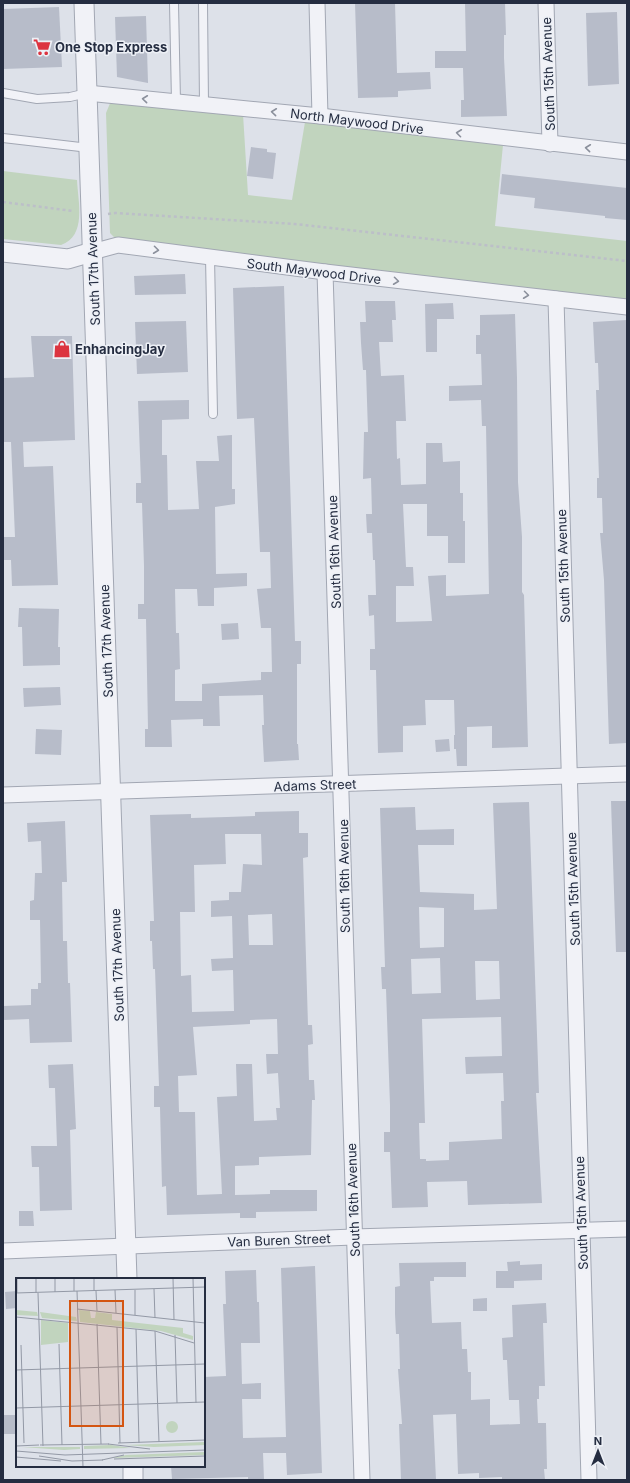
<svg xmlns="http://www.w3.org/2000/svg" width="630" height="1483" font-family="Inter,sans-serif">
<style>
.green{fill:#c1d4be}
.building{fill:#b7bcc9;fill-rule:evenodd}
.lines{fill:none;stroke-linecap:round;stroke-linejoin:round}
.service-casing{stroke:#a2a7b3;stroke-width:10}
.minor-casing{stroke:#a2a7b3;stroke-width:17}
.tertiary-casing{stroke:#a2a7b3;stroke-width:21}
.path{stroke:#bcbfc8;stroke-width:2.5;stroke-dasharray:3 3;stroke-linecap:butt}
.service{stroke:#f1f2f7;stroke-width:8}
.minor{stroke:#f1f2f7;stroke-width:15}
.tertiary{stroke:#f1f2f7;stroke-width:19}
.oneway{stroke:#8b909c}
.labels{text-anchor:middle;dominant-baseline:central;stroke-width:3;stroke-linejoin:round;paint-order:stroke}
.poi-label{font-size:13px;font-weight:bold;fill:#252d41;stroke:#edf0f6;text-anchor:start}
.street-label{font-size:13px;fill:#252d41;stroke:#edf0f6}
.inset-road{fill:none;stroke:#9399a6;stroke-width:1}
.view{fill:#d45511;fill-opacity:0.15;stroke:#d45511;stroke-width:2}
.inset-edge{fill:none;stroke:#252d41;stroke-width:2}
</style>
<rect width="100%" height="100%" fill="#dde1e9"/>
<g class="green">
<path d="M111 101 243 114 248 195 292 200 305 122 503 145 495 226 627 241V299L124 242 115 238 110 233 106 113Z"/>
<path d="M3 171 77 180C78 202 87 236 61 245L3 239Z"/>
</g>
<g class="building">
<path d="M355 3H395L397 73 430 72 431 89 398 91V97L358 98Z"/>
<path d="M465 3H505L506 35H504V58L507 116 461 117V100H464L463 68H435V51H466Z"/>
<path d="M59 7 62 67 3 69V9Z"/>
<path d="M617 12 619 84 588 86 586 13Z"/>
<path d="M146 16 148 83 117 77 115 17Z"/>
<path d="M251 147 267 149V152L276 153 273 179 247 176Z"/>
<path d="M502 174 627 188V220L605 218V216L534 208 535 198 500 194Z"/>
<path d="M185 274 186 294 135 295 134 276Z"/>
<path d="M284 286 295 641H301V664H297V744H298L299 760 264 762 262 725H264L263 695 219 696 220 726H203V719L171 720 172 747H145V729H148L146 619H138V604H144V566L142 503H136V483H141L138 401 189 400V419L162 420V455H167L168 510 199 509 196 461H219L217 436 232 435V489H235V504L215 507 216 574 247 573V586L214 588V606H198L197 589H175L176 633H179L180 669 175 670V701H202V684L261 680V672H272L271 628H261L257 589 271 588 270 552H260L254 418 237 419 233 288Z"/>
<path d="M365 301H395L396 320H392L393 342H379L381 376 404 375 406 421H396L397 459 400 458 401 485 426 484V443H442L443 462 460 461V493H463V521H465V563H448V536H427V504H403L406 567H413L414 586H396V622L432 621 428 576 446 575V596L489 594 486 426H482L481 400 449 401V386L482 385 481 354H476V335H480V315L515 314 517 378 518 482 522 537V592L524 595 528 747 492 748V726L467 727V766H457L456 749H454V735H455L454 700H425L426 725 403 726V752L378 753 376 670H370V649H375L374 615 369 616 368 595H376L375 560H373L372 533H367L366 514H372L371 478 363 479 364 432H368L366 370H363L361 343 360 322H366Z"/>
<path d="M453 303 454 319H437V352H426L425 304Z"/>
<path d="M627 320V743L609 744 604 580 600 533H603L602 498H597V478H599L596 390H599L598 363H595L593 322Z"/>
<path d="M186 321 188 372 137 374 135 322Z"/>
<path d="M31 336H72L75 440 23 442 24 467 53 466 58 585 12 586 11 560H3V537H15L11 442H3V378L34 377Z"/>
<path d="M19 608 59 609 58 647H60V665L23 666 22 627H18Z"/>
<path d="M238 623 239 639 222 640 221 624Z"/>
<path d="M60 687 61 705 24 707 23 688Z"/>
<path d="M36 729 62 730 61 755 35 754Z"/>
<path d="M449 739 450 751 436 752 435 740Z"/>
<path d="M611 801H627V952H616Z"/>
<path d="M529 802 539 1093H536L542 1203 468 1205 467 1181 427 1182 428 1207 392 1208 390 1152H384V1132H390V1105L386 989H382L381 967H385L380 808 415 807 416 830 454 829V845H418L420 892 474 894V910L497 909 493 803ZM419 907 444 908V947L420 948ZM440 958 441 993 412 994 411 959ZM475 961H499L500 999 476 1000ZM501 1017 502 1056 465 1057 466 1074 503 1073 504 1101H501L502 1139 449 1142V1160L426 1161V1159H420L419 1123H425L422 1019Z"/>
<path d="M299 811V833H308V857L303 858 308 1025H312L313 1044 308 1045 309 1080H314L315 1100H312L311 1155 259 1157V1165L235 1166V1195L270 1194V1190H317V1211L256 1212V1218H240V1213L167 1215 166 1186 162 1187 160 1107H154V1086H159L155 969H153L152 941H150V921H154L150 815 191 814V818L227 817 255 816V812ZM225 834H261L262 865 243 864 241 892H229V900L211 901V917L232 916 233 958 211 959 212 971 233 970 234 1011 192 1012 191 975 181 976 180 912H195L194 865 226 864ZM272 914 273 945H249L248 915ZM277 1019 278 1054H266L267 1074 278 1073 280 1108H276L277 1120 254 1121 252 1064H236L237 1096 217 1097 222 1194 197 1195 195 1112H179L178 1076 197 1075 193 1027 250 1024V1020Z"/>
<path d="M65 821 67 882H62L63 941H67L68 983H70L72 1042 30 1043 29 1019 4 1020V1006L31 1005V989H38V983H41L40 920H30V901L34 900 35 873H42L41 841 28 842 27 823Z"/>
<path d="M73 1064 76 1129 70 1130 72 1210 40 1211 39 1167H32L31 1146H57L55 1088H49L48 1065Z"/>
<path d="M19 1211H33L34 1226H19Z"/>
<path d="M520 1261V1265L542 1264V1280L514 1281V1288H496V1271H508L507 1262Z"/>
<path d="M466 1262V1277H434V1281H430L432 1323 461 1322 462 1349H467L468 1372H471V1400L490 1399V1425L520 1424 519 1400H509L507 1360H503L502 1338 513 1337 512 1305 546 1303 547 1323H543L545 1386H539V1399H537L538 1423H546L547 1469H544L545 1480H502V1477L479 1478V1473L458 1474 456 1414 433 1415 436 1480H401L399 1424H402L398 1369H400L399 1334H396L395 1314V1287L400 1286 399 1263Z"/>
<path d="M315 1266 322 1473 287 1475 286 1453H263L264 1480H248V1477L172 1479 171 1466H204V1377L226 1376 223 1304H226L225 1271 256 1270 257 1302H259L260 1343H241L242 1384 261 1383V1399H242L243 1438 286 1437 281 1268Z"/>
<path d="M17 1291V1308L6 1309 5 1292Z"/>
<path d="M487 1298V1311H473V1299Z"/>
<rect x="3" y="1415" width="14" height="19"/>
</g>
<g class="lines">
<g class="service-casing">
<g id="service">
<path d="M174 3 176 102"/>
<path d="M203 3 204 105"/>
<path d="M3 93 37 99 70 97 87 93"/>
<path d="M3 138 89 148"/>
<path d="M210 257 213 414"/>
</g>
</g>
<g class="minor-casing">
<g id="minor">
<path d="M317 3 320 116"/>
<path d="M546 3 550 144"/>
<path d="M87 93 320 116 627 152"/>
<path d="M92 252 118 245 325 272 627 307"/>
<path d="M325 272 362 1480"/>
<path d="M556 299 589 1480"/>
<path d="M3 795 627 774"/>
<path d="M3 1251 353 1237 627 1229"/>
</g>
</g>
<g class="tertiary-casing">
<g id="tertiary">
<path d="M84 3 127 1279"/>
<path d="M3 252 68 259 92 252"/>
<path d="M133 1466V1480"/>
</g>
</g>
<g class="path">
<path d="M3 202 73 211"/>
<path d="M108 214 115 213 295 224 627 261"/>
</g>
<use href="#service" class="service"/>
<use href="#minor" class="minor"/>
<use href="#tertiary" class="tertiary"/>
</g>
<defs><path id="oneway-chevron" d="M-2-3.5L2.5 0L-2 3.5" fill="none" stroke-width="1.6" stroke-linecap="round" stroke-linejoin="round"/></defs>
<g class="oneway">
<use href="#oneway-chevron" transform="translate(145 99) rotate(-174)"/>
<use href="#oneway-chevron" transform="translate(274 112) rotate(-174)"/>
<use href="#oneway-chevron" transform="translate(459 133) rotate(-173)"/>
<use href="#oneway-chevron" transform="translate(588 148) rotate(-174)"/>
<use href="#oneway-chevron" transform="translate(156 250) rotate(7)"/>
<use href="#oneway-chevron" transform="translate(396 281) rotate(7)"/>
<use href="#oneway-chevron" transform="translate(526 295) rotate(7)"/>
</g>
<defs>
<g id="supermarket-bare" transform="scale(1.38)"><path d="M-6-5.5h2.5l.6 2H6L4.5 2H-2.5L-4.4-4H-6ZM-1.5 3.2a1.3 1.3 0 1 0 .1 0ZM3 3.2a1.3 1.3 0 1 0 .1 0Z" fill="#dc3440" stroke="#edf0f6" stroke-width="2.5" paint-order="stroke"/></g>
<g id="shop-bare" transform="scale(1.38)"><path d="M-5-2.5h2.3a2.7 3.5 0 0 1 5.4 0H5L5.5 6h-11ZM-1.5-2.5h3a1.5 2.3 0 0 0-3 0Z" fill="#dc3440" stroke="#edf0f6" stroke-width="2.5" paint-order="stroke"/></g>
</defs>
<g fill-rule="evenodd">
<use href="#supermarket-bare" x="42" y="47"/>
<use href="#shop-bare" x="62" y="349"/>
</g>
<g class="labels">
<g class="poi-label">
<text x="55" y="47">One Stop Express</text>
<text x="75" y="349">EnhancingJay</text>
</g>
<g class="street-label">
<text transform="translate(548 74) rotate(-92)">South 15th Avenue</text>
<text transform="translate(357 121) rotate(7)">North Maywood Drive</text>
<text transform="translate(93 269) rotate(-92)">South 17th Avenue</text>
<text transform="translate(314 271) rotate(7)">South Maywood Drive</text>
<text transform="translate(334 552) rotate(-92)">South 16th Avenue</text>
<text transform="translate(563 566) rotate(-92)">South 15th Avenue</text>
<text transform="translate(106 641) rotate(-92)">South 17th Avenue</text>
<text transform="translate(315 785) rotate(-2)">Adams Street</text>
<text transform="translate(344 876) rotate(-91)">South 16th Avenue</text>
<text transform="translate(573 889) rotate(-92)">South 15th Avenue</text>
<text transform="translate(117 965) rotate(-92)">South 17th Avenue</text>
<text transform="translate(353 1200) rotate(-92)">South 16th Avenue</text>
<text transform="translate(581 1213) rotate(-92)">South 15th Avenue</text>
<text transform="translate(279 1240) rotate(-2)">Van Buren Street</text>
</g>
</g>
<g transform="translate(16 1278)">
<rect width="189" height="189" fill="#dde1e9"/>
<path d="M0 32 21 34 22 38 0 37ZM63 32 74 33 75 40H79L80 34 96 36V42L167 50V55L177 58V62L145 53 64 44ZM24 34 60 39 61 43 26 40ZM25 42 52 45V64L25 67ZM150 149a6 6 0 1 1 12 0a6 6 0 1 1-12 0ZM189 164V167L138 169 109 167ZM95 167 115 170 68 171V168ZM64 169V171L48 172 6 169ZM189 174V177L96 180 110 177Z" fill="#c1d4be"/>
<path class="inset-road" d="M1 0V15M20 0V15M39 0V14M58 0V13M78 0V13M157 0 158 42M177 0 180 125M138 11 139 40M99 12 100 35M119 12V37M61 13 67 189M80 13 81 33M0 15 189 9M22 15 27 168M61 31 189 45M0 39 139 53 178 65M81 46 85 166M101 49 104 165M120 51 123 165M139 53 143 164M159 57 161 125M43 66 46 167M5 67 8 165M0 92 189 86M0 130 189 124M102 165 189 162M92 166 134 171M24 167 93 166M0 168 23 167M0 173 49 177 189 172M23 178 56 183M0 179 45 183M98 181 189 178M86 182 108 177M56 183 87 182"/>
<path class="view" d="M54 23H107V148H54Z"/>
<rect width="189" height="189" class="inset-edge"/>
</g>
<rect width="630" height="1483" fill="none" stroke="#252d41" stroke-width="8"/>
<g transform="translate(598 1451)" stroke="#edf0f6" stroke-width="3" paint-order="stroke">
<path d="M0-3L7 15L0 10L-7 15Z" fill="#252d41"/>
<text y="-6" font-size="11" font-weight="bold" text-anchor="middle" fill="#252d41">N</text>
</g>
</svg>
